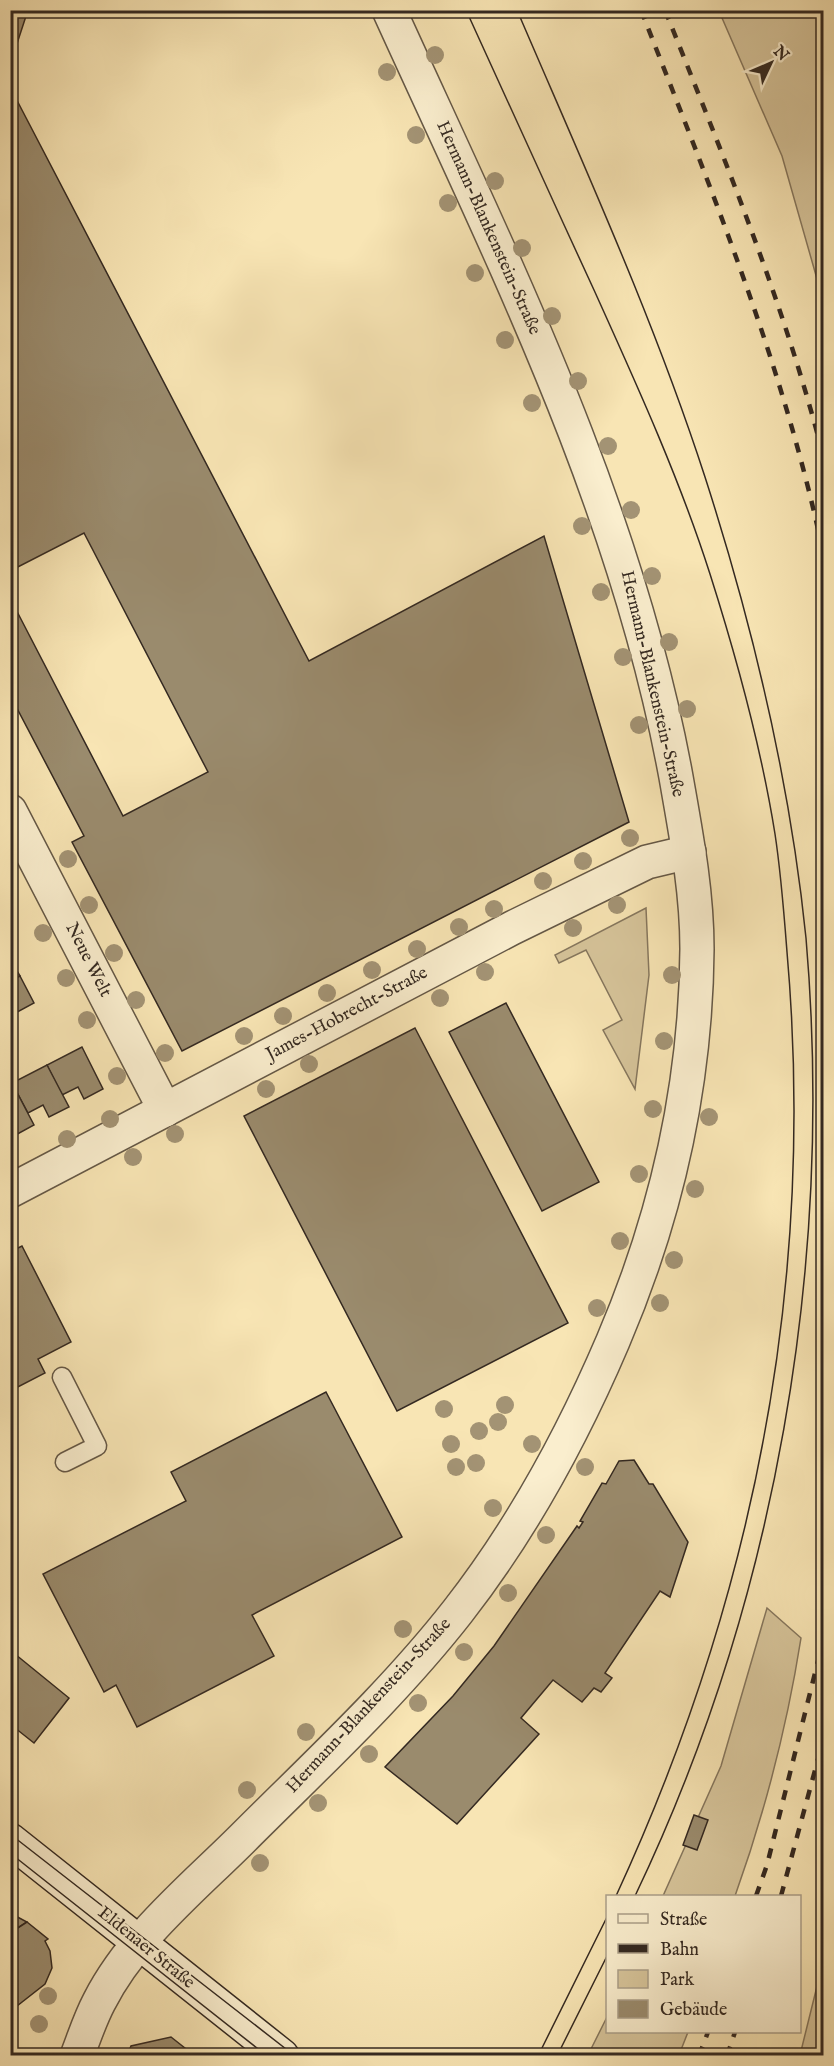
<svg xmlns="http://www.w3.org/2000/svg" width="834" height="2066" font-family="'IM FELL English',serif">
<style>
.green{fill:#d7c59b;stroke:#86775e;stroke-width:1.5}
.building{fill:#9a8b6d;stroke:#342921;stroke-width:1.5}
.lines{fill:none;stroke-linecap:round;stroke-linejoin:round}
.lane-casing{stroke:#655846;stroke-width:21}
.street-casing{stroke:#655846;stroke-width:36}
.secondary-casing{stroke:#342921;stroke-width:36}
.lane{stroke:#faeece;stroke-width:18}
.street{stroke:#faeece;stroke-width:33}
.secondary{stroke:#faeece;stroke-width:33}
.tram{stroke:#342921;stroke-width:1.5}
.rail{stroke:#342921;stroke-width:4.5;stroke-dasharray:10 10;stroke-linecap:butt}
.tree{fill:#a39374}
.labels{text-anchor:middle;dominant-baseline:central;stroke-width:5;stroke-linejoin:round;paint-order:stroke}
.street-label{font-size:18px;fill:#342921;stroke:#faeece}
</style>
<rect width="100%" height="100%" fill="#f8e5b4"/>
<filter id="stains"><feTurbulence type="fractalNoise" baseFrequency=".00333" numOctaves="4"/><feColorMatrix values="0 0 0 0 .2 0 0 0 0 .09 0 0 0 0 .02 0 0 0 .5 -.17"/></filter>
<radialGradient id="worn" r=".72"><stop offset=".6" stop-color="#630" stop-opacity="0"/><stop offset="1" stop-color="#630" stop-opacity=".3"/></radialGradient>
<g class="green">
<path d="M719 11H823V300L782 156Z"/>
<path d="M646 908 649 975 635 1089 603 1030 622 1020 586 950 559 963 555 955Z"/>
<path d="M767 1608 801 1638C787 1727 765 1812 735 1896H663L721 1766Z"/>
<path d="M823 1962V2055H800Z"/>
<path d="M607 2017 608 2032H688L679 2055H588Z"/>
</g>
<g class="building">
<path d="M10 10H28L10 65Z"/>
<path d="M10 87 309 661 544 536 629 822 182 1051 72 842 84 836 10 695V598L123 816 208 772 84 533 10 571Z"/>
<path d="M10 959 20 976 10 981Z"/>
<path d="M20 976 34 1003 10 1016V981Z"/>
<path d="M506 1003 599 1182 542 1211 449 1032Z"/>
<path d="M415 1028 568 1323 397 1411 244 1116Z"/>
<path d="M82 1047 103 1089 84 1099 78 1087 62 1095 47 1065Z"/>
<path d="M47 1065 69 1107 49 1117 43 1105 28 1113 12 1083Z"/>
<path d="M12 1083 34 1125 12 1137 10 1084Z"/>
<path d="M22 1246 71 1342 38 1359 45 1373 10 1391V1252Z"/>
<path d="M326 1392 402 1537 252 1615 274 1656 137 1727 116 1685 104 1692 43 1574 186 1501 171 1472Z"/>
<path d="M634 1460 649 1484H653L688 1542 670 1597 660 1591 605 1673 612 1678 601 1692 594 1688 582 1702 553 1680 521 1718 539 1734 457 1824 385 1767 453 1696 494 1646 577 1526 579 1528 583 1522 580 1521 602 1483 606 1484 619 1461Z"/>
<path d="M10 1650 69 1698 34 1743 10 1724Z"/>
<path d="M694 1815 708 1820 697 1850 683 1845Z"/>
<path d="M10 1913 27 1922 10 1933Z"/>
<path d="M27 1922 48 1939 45 1941 50 1951 52 1968 45 1984 17 2006 14 2002 10 2005V1933Z"/>
<path d="M171 2037 195 2056H127L131 2046Z"/>
</g>
<g class="lines">
<g class="lane-casing">
<path id="lane" d="M62 1377 97 1446 65 1462"/>
</g>
<g class="street-casing">
<g id="street">
<path d="M10 811 165 1110"/>
<path d="M10 1191 512 928 647 862 689 852"/>
<path d="M77 2056C84 2038 90 2019 99 2002 132 1937 193 1888 243 1838 317 1764 394 1693 458 1611 522 1529 572 1437 613 1341 666 1217 696 1084 697 949 697 891 686 834 676 777 626 504 503 261 389 10"/>
</g>
</g>
<g class="secondary-casing">
<path id="secondary" d="M10 1840 282 2056"/>
</g>
<use href="#lane" class="lane"/>
<use href="#street" class="street"/>
<use href="#secondary" class="secondary"/>
<g class="tram">
<path d="M466 10C509 104 551 197 594 290 636 383 679 477 710 574 737 659 761 746 775 834 781 873 784 913 787 952 816 1282 754 1597 616 1896"/>
<path d="M517 10C583 164 653 317 705 477 753 626 790 781 806 938 834 1264 776 1601 635 1896"/>
<path d="M10 1834 295 2056"/>
<path d="M10 1853 267 2056"/>
<path d="M538 2056 608 1915"/>
<path d="M557 2056 608 1954"/>
</g>
<g class="rail">
<path d="M641 10C711 189 785 368 824 557"/>
<path d="M665 10C724 158 785 305 824 459"/>
<path d="M756 1896 767 1865 824 1637"/>
<path d="M781 1896 824 1737"/>
<path d="M699 2056 708 2032"/>
<path d="M727 2056 735 2032"/>
</g>
</g>
<g class="tree">
<circle cx="435" cy="55" r="9"/>
<circle cx="387" cy="72" r="9"/>
<circle cx="416" cy="135" r="9"/>
<circle cx="495" cy="181" r="9"/>
<circle cx="448" cy="203" r="9"/>
<circle cx="522" cy="248" r="9"/>
<circle cx="475" cy="273" r="9"/>
<circle cx="552" cy="316" r="9"/>
<circle cx="505" cy="340" r="9"/>
<circle cx="578" cy="381" r="9"/>
<circle cx="532" cy="403" r="9"/>
<circle cx="608" cy="446" r="9"/>
<circle cx="631" cy="510" r="9"/>
<circle cx="582" cy="526" r="9"/>
<circle cx="652" cy="576" r="9"/>
<circle cx="601" cy="592" r="9"/>
<circle cx="669" cy="642" r="9"/>
<circle cx="623" cy="657" r="9"/>
<circle cx="687" cy="709" r="9"/>
<circle cx="639" cy="725" r="9"/>
<circle cx="630" cy="838" r="9"/>
<circle cx="68" cy="859" r="9"/>
<circle cx="583" cy="861" r="9"/>
<circle cx="543" cy="881" r="9"/>
<circle cx="89" cy="905" r="9"/>
<circle cx="617" cy="905" r="9"/>
<circle cx="494" cy="909" r="9"/>
<circle cx="459" cy="927" r="9"/>
<circle cx="573" cy="928" r="9"/>
<circle cx="43" cy="933" r="9"/>
<circle cx="417" cy="949" r="9"/>
<circle cx="114" cy="953" r="9"/>
<circle cx="372" cy="970" r="9"/>
<circle cx="485" cy="972" r="9"/>
<circle cx="672" cy="975" r="9"/>
<circle cx="66" cy="978" r="9"/>
<circle cx="327" cy="993" r="9"/>
<circle cx="440" cy="998" r="9"/>
<circle cx="136" cy="1000" r="9"/>
<circle cx="283" cy="1016" r="9"/>
<circle cx="87" cy="1020" r="9"/>
<circle cx="244" cy="1036" r="9"/>
<circle cx="664" cy="1041" r="9"/>
<circle cx="165" cy="1053" r="9"/>
<circle cx="309" cy="1064" r="9"/>
<circle cx="117" cy="1076" r="9"/>
<circle cx="266" cy="1089" r="9"/>
<circle cx="653" cy="1109" r="9"/>
<circle cx="709" cy="1117" r="9"/>
<circle cx="110" cy="1119" r="9"/>
<circle cx="175" cy="1134" r="9"/>
<circle cx="67" cy="1139" r="9"/>
<circle cx="133" cy="1157" r="9"/>
<circle cx="639" cy="1174" r="9"/>
<circle cx="695" cy="1189" r="9"/>
<circle cx="620" cy="1241" r="9"/>
<circle cx="674" cy="1260" r="9"/>
<circle cx="660" cy="1303" r="9"/>
<circle cx="597" cy="1308" r="9"/>
<circle cx="505" cy="1405" r="9"/>
<circle cx="444" cy="1409" r="9"/>
<circle cx="498" cy="1422" r="9"/>
<circle cx="479" cy="1431" r="9"/>
<circle cx="451" cy="1444" r="9"/>
<circle cx="532" cy="1444" r="9"/>
<circle cx="476" cy="1463" r="9"/>
<circle cx="456" cy="1467" r="9"/>
<circle cx="585" cy="1467" r="9"/>
<circle cx="493" cy="1508" r="9"/>
<circle cx="546" cy="1535" r="9"/>
<circle cx="508" cy="1593" r="9"/>
<circle cx="403" cy="1629" r="9"/>
<circle cx="464" cy="1652" r="9"/>
<circle cx="418" cy="1703" r="9"/>
<circle cx="306" cy="1732" r="9"/>
<circle cx="369" cy="1754" r="9"/>
<circle cx="247" cy="1790" r="9"/>
<circle cx="318" cy="1803" r="9"/>
<circle cx="260" cy="1863" r="9"/>
<circle cx="48" cy="1996" r="9"/>
<circle cx="39" cy="2024" r="9"/>
</g>
<g class="labels">
<g class="street-label">
<text transform="translate(488 228) rotate(66)">Hermann-Blankenstein-Straße</text>
<text transform="translate(652 684) rotate(77)">Hermann-Blankenstein-Straße</text>
<text transform="translate(88 960) rotate(63)">Neue Welt</text>
<text transform="translate(347 1014) rotate(-28)">James-Hobrecht-Straße</text>
<text transform="translate(369 1706) rotate(-47)">Hermann-Blankenstein-Straße</text>
<text transform="translate(146 1948) rotate(39)">Eldenaer Straße</text>
</g>
</g>
<rect width="834" height="2066" fill="none" stroke="#f8e5b4" stroke-width="36"/>
<rect x="12" y="12" width="810" height="2042" fill="none" stroke="#342921" stroke-width="3"/>
<rect x="18" y="18" width="798" height="2030" fill="none" stroke="#342921" stroke-width="1.5"/>
<rect x="606" y="1895" width="195" height="138" fill="#faeece" stroke="#ab9f89" stroke-width="1.5"/>
<rect x="618" y="1914" width="30" height="9" fill="#faeece" stroke="#ab9f89" stroke-width="1.5"/>
<text x="660" y="1925" font-size="18" fill="#342921">Straße</text>
<rect x="618" y="1944" width="30" height="9" fill="#342921" stroke="#ab9f89" stroke-width="1.5"/>
<text x="660" y="1955" font-size="18" fill="#342921">Bahn</text>
<rect x="618" y="1970" width="30" height="18" fill="#d7c59b" stroke="#ab9f89" stroke-width="1.5"/>
<text x="660" y="1985" font-size="18" fill="#342921">Park</text>
<rect x="618" y="2000" width="30" height="18" fill="#9a8b6d" stroke="#ab9f89" stroke-width="1.5"/>
<text x="660" y="2015" font-size="18" fill="#342921">Gebäude</text>
<g transform="translate(771 63) rotate(46)" stroke="#faeece" stroke-width="4.5" paint-order="stroke">
<path d="M0-4.5L10 22L0 15L-10 22Z" fill="#342921"/>
<text y="-9" font-size="16" font-weight="bold" text-anchor="middle" fill="#342921">N</text>
</g>
<rect width="100%" height="100%" filter="url(#stains)"/>
<rect width="100%" height="100%" fill="url(#worn)"/>
</svg>
